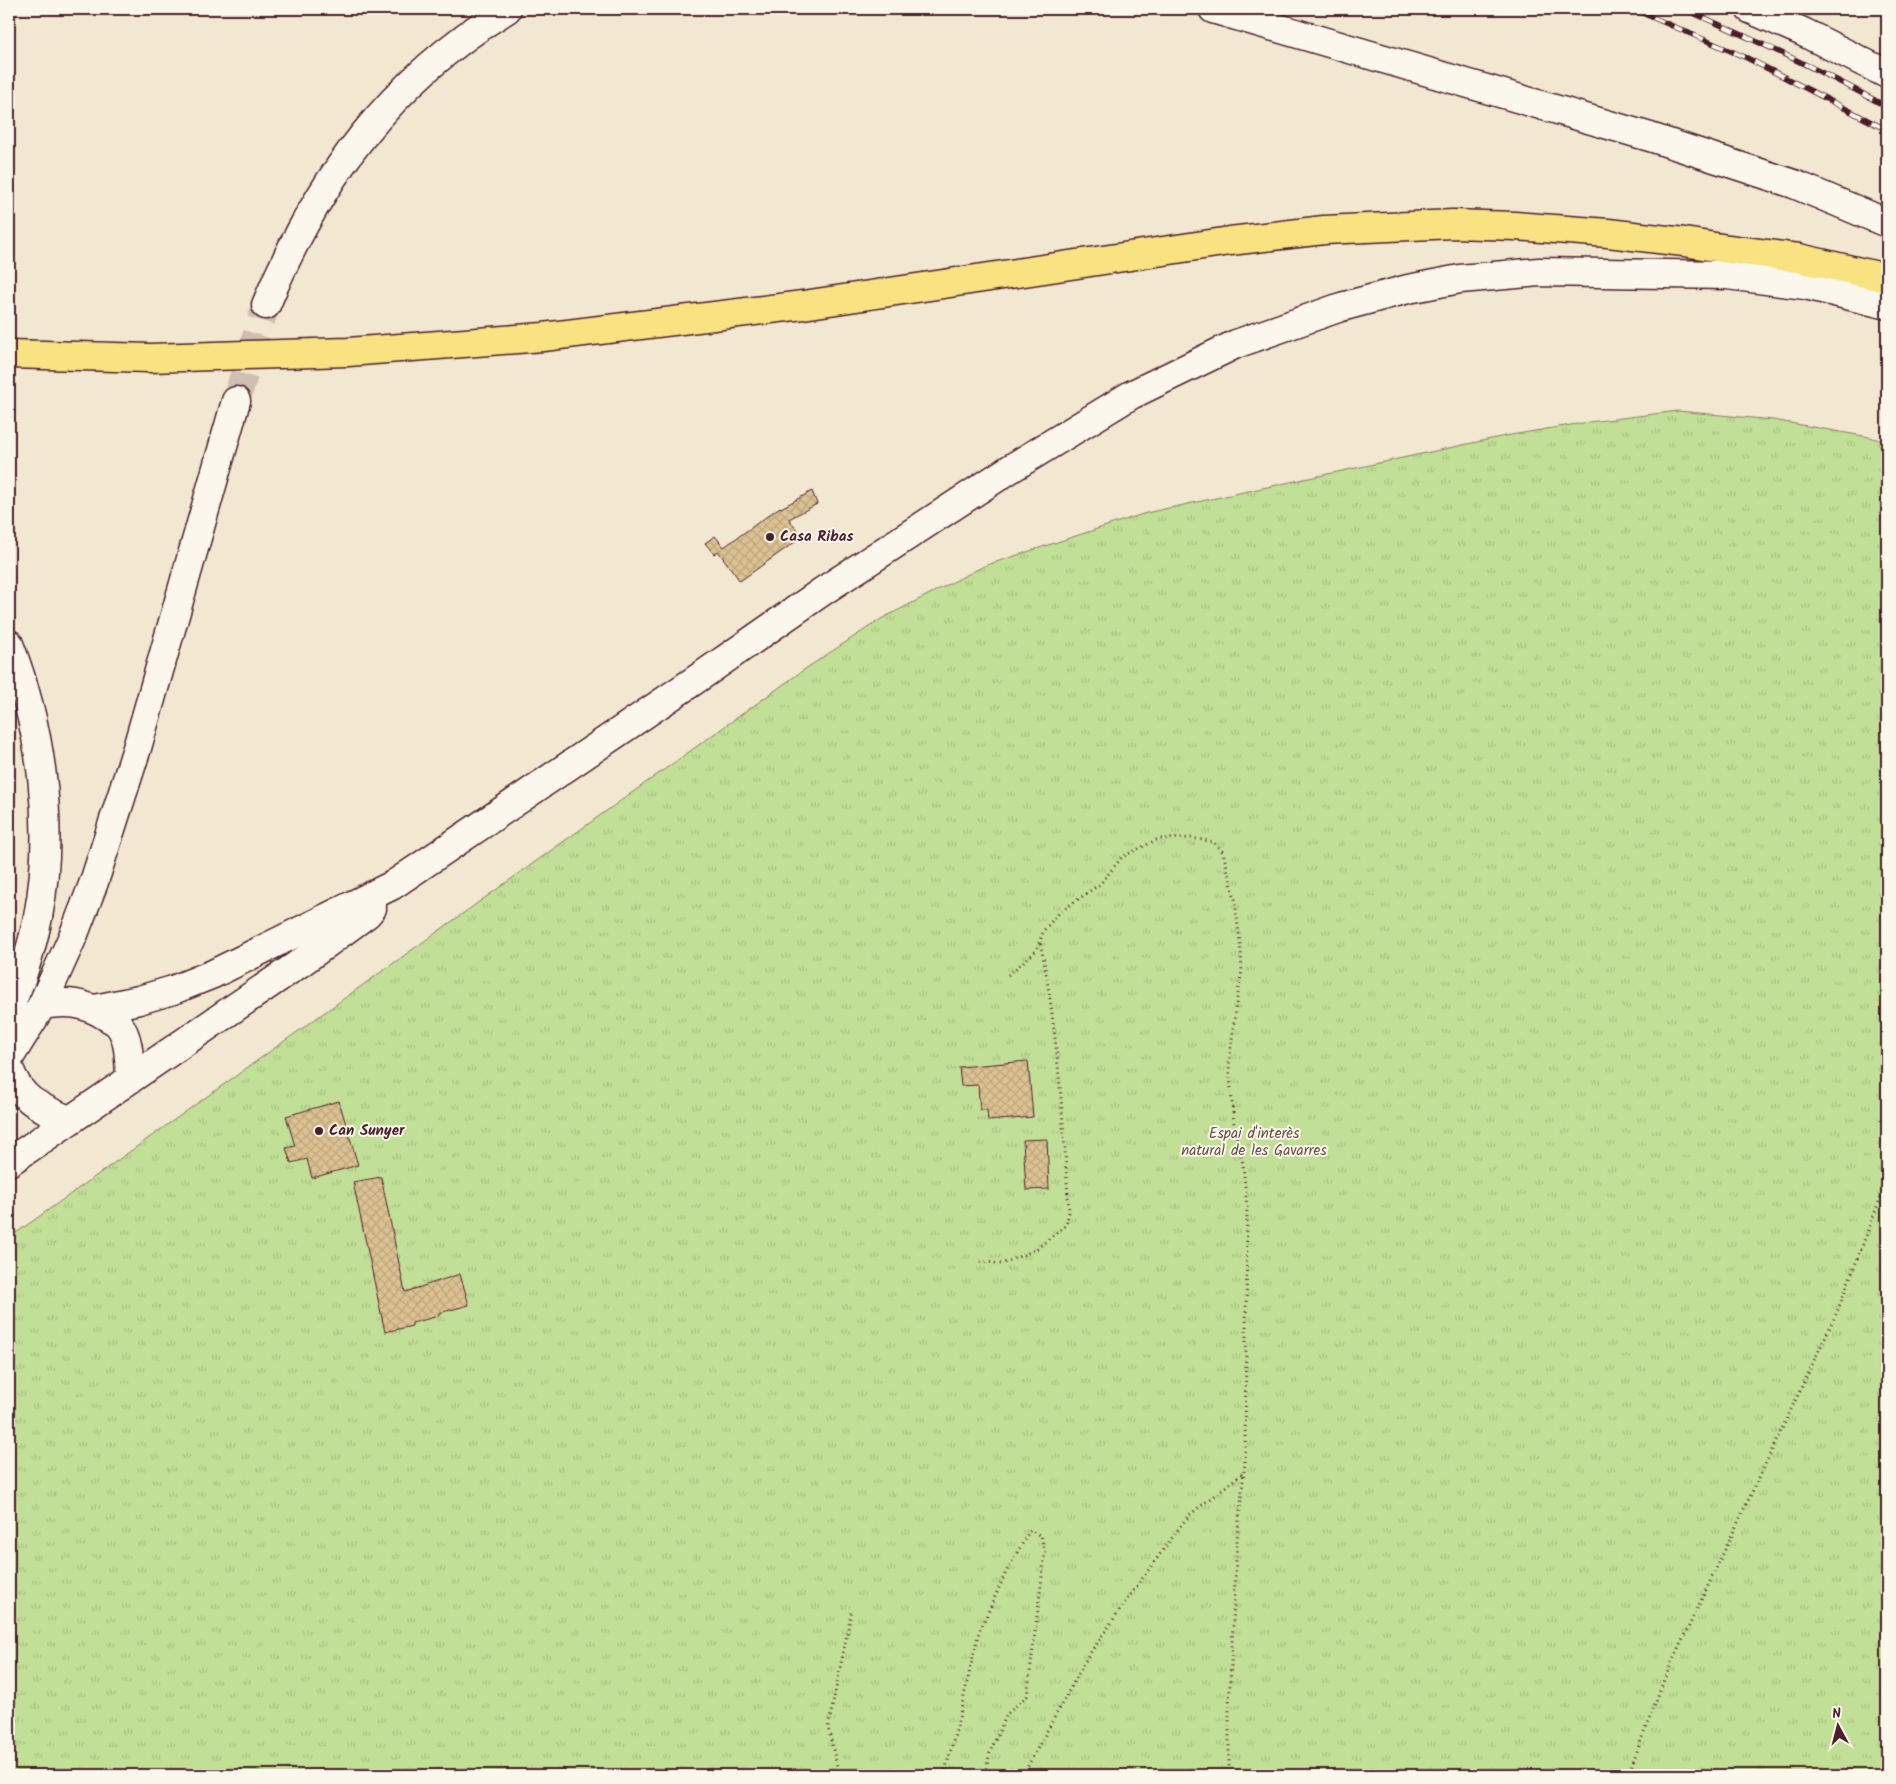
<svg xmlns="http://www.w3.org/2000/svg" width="1896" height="1784" font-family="Kalam,sans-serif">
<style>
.park{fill:url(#park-tufts);stroke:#867f61}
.building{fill:url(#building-cross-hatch);stroke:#4a1f2b}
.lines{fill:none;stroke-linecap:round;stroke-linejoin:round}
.tertiary-tunnel{stroke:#d0bfb0;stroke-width:28;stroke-dasharray:28 14;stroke-linecap:butt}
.minor-casing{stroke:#4a1f2b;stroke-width:31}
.tertiary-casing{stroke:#4a1f2b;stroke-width:31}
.trunk-casing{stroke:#4a1f2b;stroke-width:31}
.path{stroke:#4a1f2b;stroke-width:3;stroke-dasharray:1 4;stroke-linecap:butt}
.minor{stroke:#fbf7ec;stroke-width:28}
.tertiary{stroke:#fbf7ec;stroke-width:28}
.trunk{stroke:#f8e281;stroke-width:28}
.rail-casing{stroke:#4a1f2b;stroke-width:5.5}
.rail{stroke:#fbf7ec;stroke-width:4;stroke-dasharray:11;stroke-linecap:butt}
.poi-dot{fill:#4a1f2b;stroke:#fbf7ec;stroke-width:2}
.labels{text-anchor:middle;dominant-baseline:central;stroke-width:4;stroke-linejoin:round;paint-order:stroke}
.poi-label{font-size:15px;font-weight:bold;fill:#4a1f2b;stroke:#fbf7ec;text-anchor:start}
.park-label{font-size:15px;fill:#684f46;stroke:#fbf7ec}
</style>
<defs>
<pattern id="park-tufts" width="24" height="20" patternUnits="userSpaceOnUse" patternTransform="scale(1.25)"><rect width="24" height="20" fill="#c2df97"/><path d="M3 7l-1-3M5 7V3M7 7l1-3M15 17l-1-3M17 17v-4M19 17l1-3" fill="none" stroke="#a8bf82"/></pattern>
<pattern id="building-cross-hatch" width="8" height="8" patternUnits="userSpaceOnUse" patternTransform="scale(1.25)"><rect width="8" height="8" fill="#dcc292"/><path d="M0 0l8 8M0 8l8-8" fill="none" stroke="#bea67e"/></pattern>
</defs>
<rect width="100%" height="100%" fill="#f2e7d1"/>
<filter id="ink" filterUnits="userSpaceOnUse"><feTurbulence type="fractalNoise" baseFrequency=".02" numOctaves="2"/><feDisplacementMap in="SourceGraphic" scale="10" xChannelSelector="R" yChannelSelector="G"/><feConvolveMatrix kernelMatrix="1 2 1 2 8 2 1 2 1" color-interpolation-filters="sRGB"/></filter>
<g filter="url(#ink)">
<path class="park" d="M1678 411 1773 420 1869 437 1887 442V1775H9V1238L805 669 881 619 984 566 1146 513 1505 436 1589 422Z"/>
<g class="building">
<path d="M812 491 817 504 789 519 802 537 740 581 718 551 714 554 705 543 715 536 724 547 780 507 781 508Z"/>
<path d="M1028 1061 1033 1117 988 1121 987 1110H980L978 1085 961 1086 959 1067Z"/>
<path d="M339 1101 358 1165 312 1178 307 1159 291 1163 286 1148 295 1146 286 1116Z"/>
<path d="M1047 1139 1049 1189 1026 1190 1023 1140Z"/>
<path d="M381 1177 405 1292 460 1274 469 1305 439 1313V1316L412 1323V1326L385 1332 353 1182Z"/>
</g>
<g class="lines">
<path class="tertiary-tunnel" d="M236 401 266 305"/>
<g class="minor-casing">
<path id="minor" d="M1750 9 1803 32 1887 74"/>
</g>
<g class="tertiary-casing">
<g id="tertiary">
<path d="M1213 9 1650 137 1794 184 1887 223"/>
<path d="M266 305C318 179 390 81 507 9"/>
<path d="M9 644C42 729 55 827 38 917 34 938 28 958 21 979 17 990 10 1002 9 1015"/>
<path d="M42 1005C68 1001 83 1002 106 1016 110 1019 116 1021 119 1025 130 1039 129 1061 130 1078"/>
<path d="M95 1009 139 1000 173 990 213 974 393 885 704 674 823 591 1010 469 1131 395 1236 344 1341 307 1408 289 1460 279 1539 272 1727 275 1805 285 1887 305"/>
<path d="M9 1058 42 1005 74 934 94 882 137 748 236 401"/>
<path d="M9 1068C21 1101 38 1106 68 1120"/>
<path d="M9 1162 303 961 367 914 372 908"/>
</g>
</g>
<g class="trunk-casing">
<path id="trunk" d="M9 354 150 358 348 352 543 337 803 305 1230 241 1324 230 1453 224 1515 226 1608 233 1684 242 1728 249 1799 258 1887 278"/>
</g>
<g class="path">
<path d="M1008 975 1036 951 1044 930 1060 912 1100 884 1122 857 1158 839 1192 838 1213 842 1223 852 1235 899 1241 952 1242 971 1236 1004 1229 1065 1234 1126 1243 1164 1247 1207 1245 1462 1237 1539 1229 1707V1775"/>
<path d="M980 1261 1001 1264 1035 1250 1066 1225 1069 1212C1063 1121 1058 1030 1040 941"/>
<path d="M839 1775 828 1728 852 1609"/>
<path d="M944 1775 956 1731 978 1635 1006 1572 1030 1530 1041 1536 1045 1553 1027 1696 1007 1714 990 1752 985 1775"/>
<path d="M1023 1775 1088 1656 1131 1594 1188 1516 1244 1472"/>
<path d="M1628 1775 1665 1677 1837 1312 1887 1181"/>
</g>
<use href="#minor" class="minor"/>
<use href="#tertiary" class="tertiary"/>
<use href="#trunk" class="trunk"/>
<g class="rail-casing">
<g id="rail">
<path d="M1633 9 1747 58 1887 130"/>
<path d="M1684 9C1753 39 1821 70 1887 107"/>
</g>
</g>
<use href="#rail" class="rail"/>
</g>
</g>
<g class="poi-dot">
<circle cx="770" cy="537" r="5"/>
<circle cx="319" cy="1131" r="5"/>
</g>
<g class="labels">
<g class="poi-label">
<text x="780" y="537">Casa Ribas</text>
<text x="329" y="1131">Can Sunyer</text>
</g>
<g class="park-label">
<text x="1254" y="1134">Espai d'interès<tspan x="1254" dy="17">natural de les Gavarres</tspan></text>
</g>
</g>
<rect width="1896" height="1784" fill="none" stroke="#fbf7ec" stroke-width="30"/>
<rect x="15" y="15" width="1866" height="1754" fill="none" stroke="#4a1f2b" stroke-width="2" filter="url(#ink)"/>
<g transform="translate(1838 1726) rotate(353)" stroke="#fbf7ec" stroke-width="4" paint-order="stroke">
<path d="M0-4L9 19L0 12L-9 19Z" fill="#4a1f2b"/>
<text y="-8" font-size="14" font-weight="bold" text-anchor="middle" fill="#4a1f2b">N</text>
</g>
</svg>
